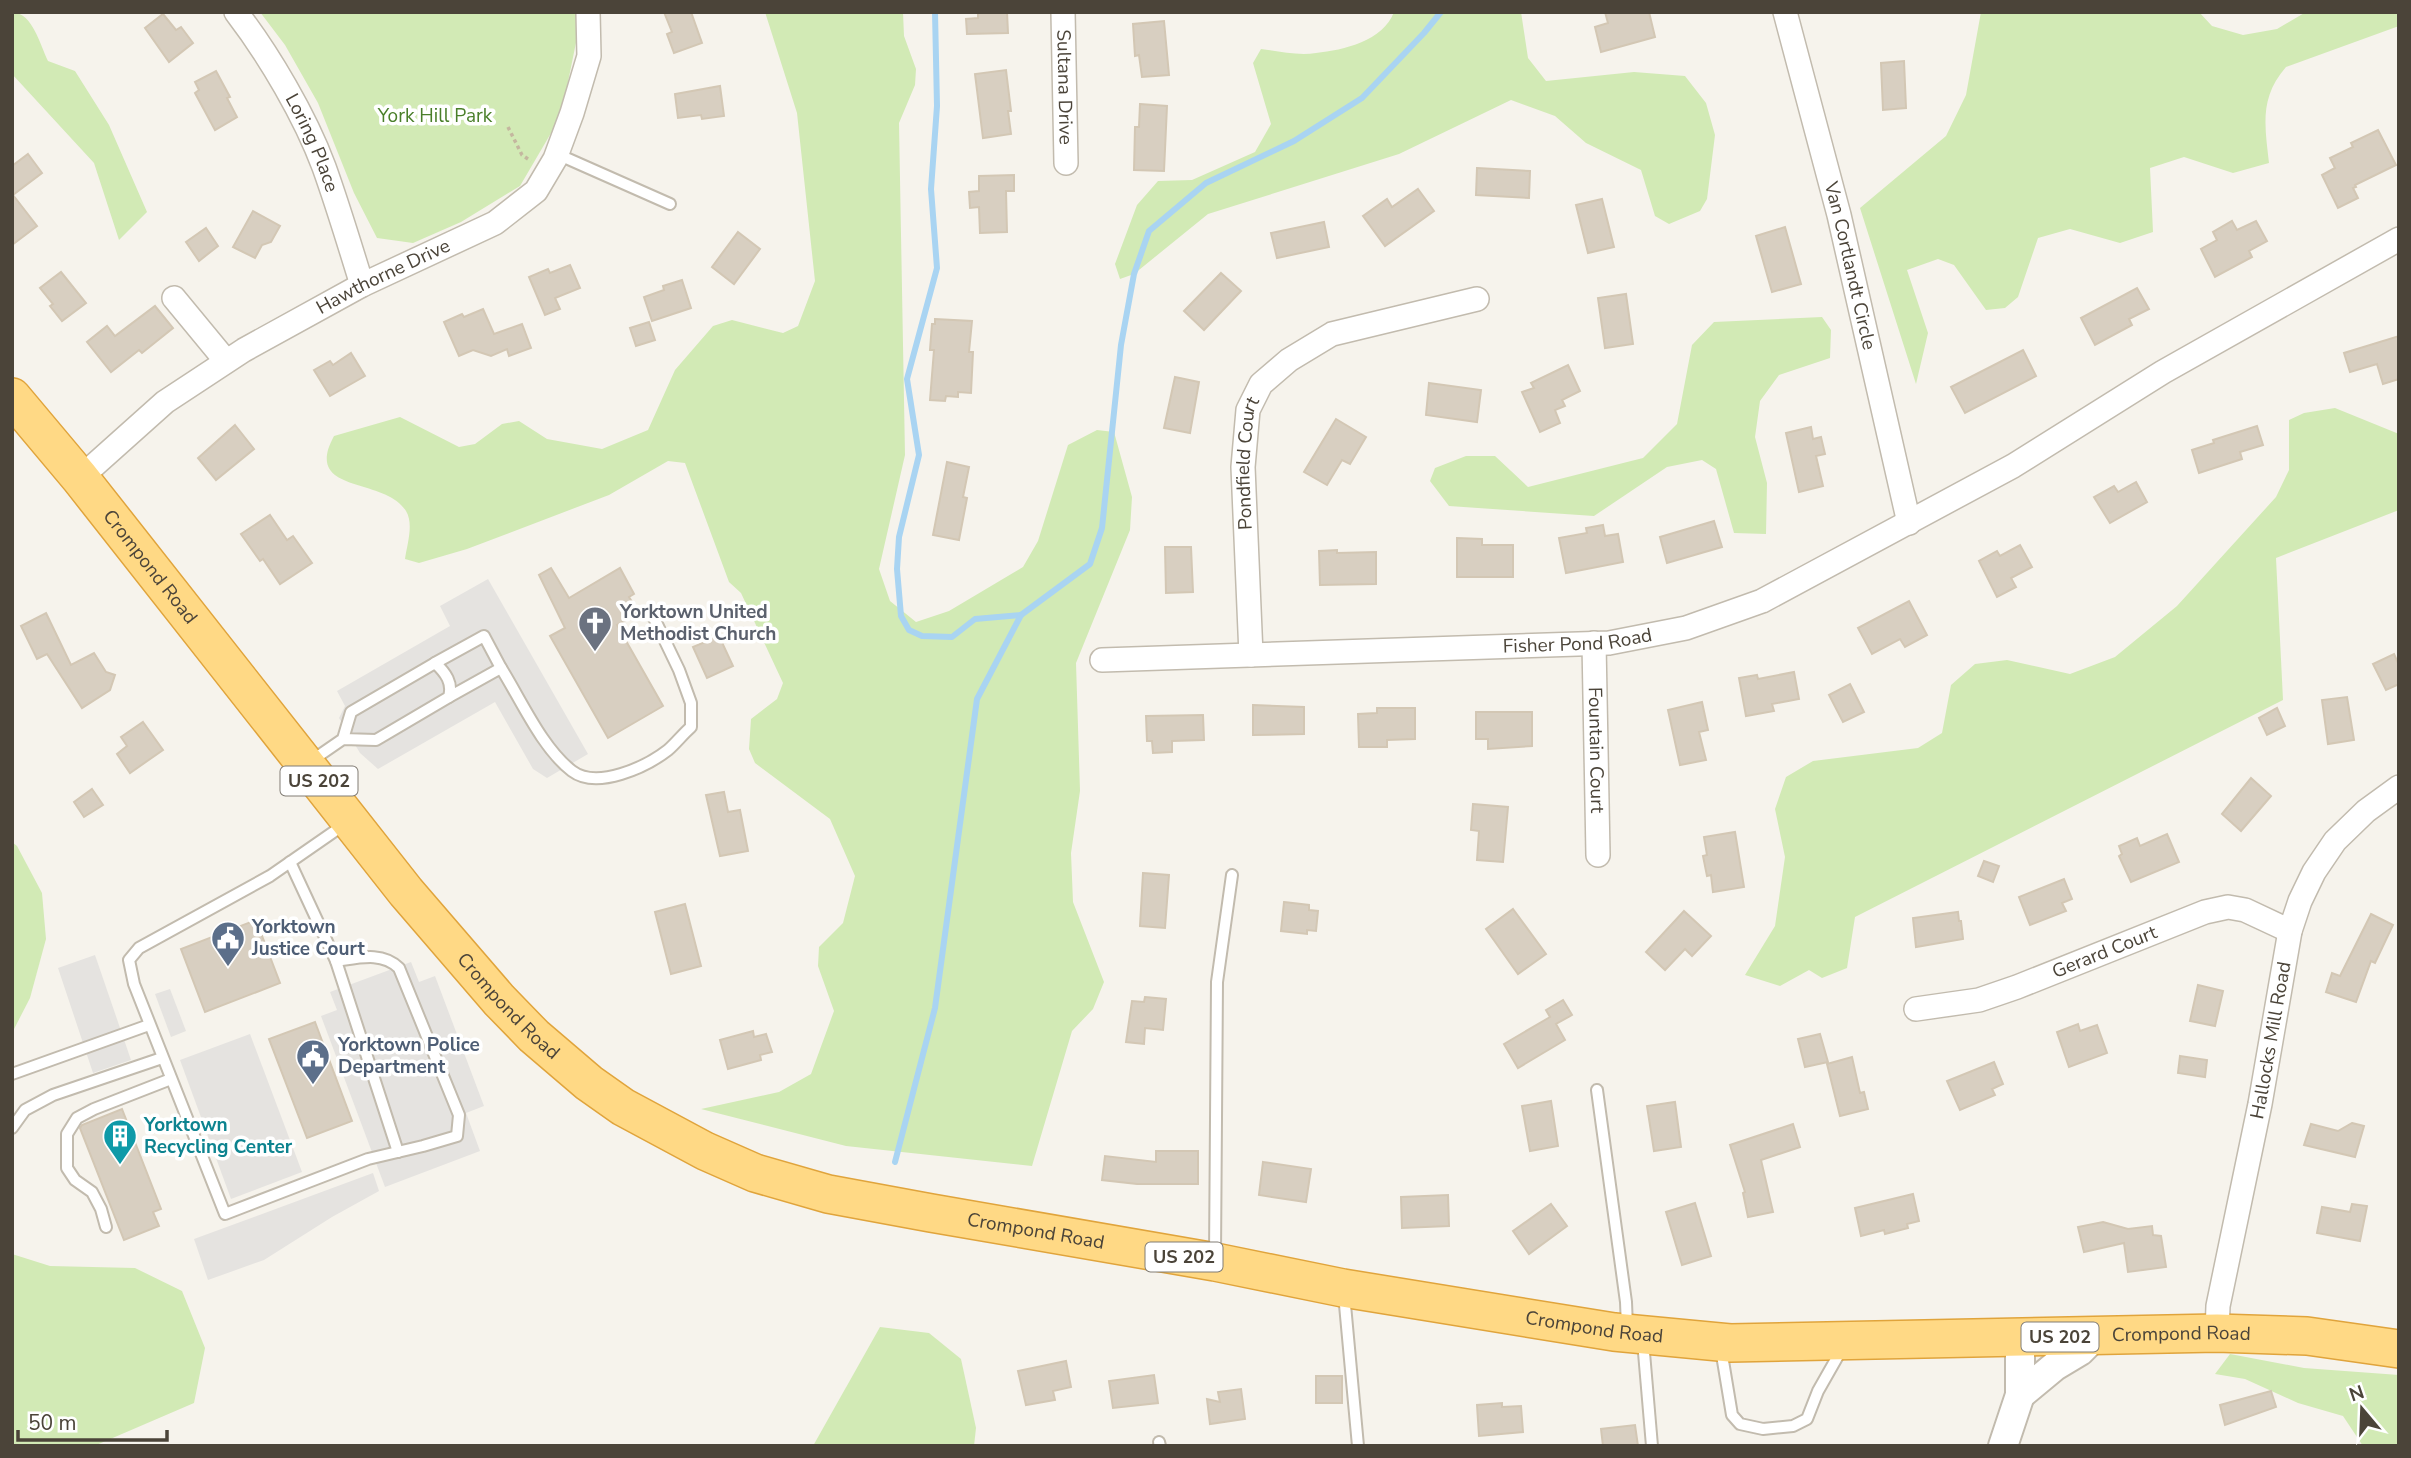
<svg xmlns="http://www.w3.org/2000/svg" width="2411" height="1458" font-family="'Nunito Sans',sans-serif">
<style>
.green{fill:#d2eab5}
.parking{fill:#e5e3e0}
.lines{fill:none;stroke-linecap:round;stroke-linejoin:round}
.stream{stroke:#a9d4f2;stroke-width:6}
.building{fill:#d8cfc1;stroke:#d3c7b4;stroke-width:2}
.service-casing{stroke:#c2bbae;stroke-width:14}
.minor-casing{stroke:#c2bbae;stroke-width:26}
.tertiary-casing{stroke:#c2bbae;stroke-width:32}
.trunk-casing{stroke:#e0a43c;stroke-width:40}
.path{stroke:#c4b79f;stroke-width:3.5;stroke-dasharray:3.5 3.5;stroke-linecap:butt}
.service{stroke:#fff;stroke-width:10}
.minor{stroke:#fff;stroke-width:23}
.tertiary{stroke:#fff;stroke-width:28}
.trunk{stroke:#ffd985;stroke-width:37}
.labels{text-anchor:middle;dominant-baseline:central;stroke-width:7;stroke-linejoin:round;paint-order:stroke}
.shield{fill:#fff;stroke:#817c74;stroke-width:2}
.shield-label{font-size:18px;font-weight:bold;fill:#4b4439}
.street-label{font-size:19px;fill:#4b4439;stroke:#fff}
.park-label{font-size:19px;fill:#4a7f2a;stroke:#fff}
.worship-label{font-size:19px;font-weight:bold;fill:#5b616d;stroke:#fff;text-anchor:start}
.service-label{font-size:19px;font-weight:bold;fill:#4e5e75;stroke:#fff;text-anchor:start}
.culture-label{font-size:19px;font-weight:bold;fill:#0d838f;stroke:#fff;text-anchor:start}
</style>
<rect width="100%" height="100%" fill="#f6f3ec"/>
<g class="green">
<path d="M12 12C33 13 40 45 48 61L75 71 109 125 147 212 119 240 94 163 12 74Z"/>
<path d="M260 12H577L579 28 561 116 520 186 461 222 413 243 377 238 354 193 318 103 285 45Z"/>
<path d="M765 12H903L904 36 916 69 915 85 899 123 905 455 879 569 890 601 916 622 949 611 1023 567 1038 541 1068 445 1097 430 1114 432 1132 497 1130 530 1076 663 1080 791 1071 853 1073 902 1104 982 1093 1009 1072 1031 1032 1166 846 1146 701 1109 779 1092 811 1074 834 1011 818 966 819 947 843 923 855 876 830 819 755 763 749 749 751 719 777 699 783 683 741 593 729 582 685 463 668 461 609 495 467 549 419 563 405 559C407 545 414 524 406 511 385 476 302 495 334 436L400 417 459 447 475 444 502 424 519 421 547 439 602 449 648 430 675 370 713 326 732 320 783 333 798 326 815 281 797 113Z"/>
<path d="M1394 12H1521L1528 58 1546 81 1634 72 1685 76 1706 103 1715 135 1707 199 1700 211 1669 224 1655 216 1641 170 1586 143 1555 116 1511 100 1399 154 1208 214 1134 274 1120 279 1115 264 1137 205 1158 181 1192 180 1255 152 1271 124 1253 63 1261 49C1278 51 1298 56 1316 53 1344 50 1383 41 1394 12Z"/>
<path d="M1981 12H2199L2212 26 2243 35 2277 29 2306 12H2399V26L2286 67C2259 98 2265 126 2269 163L2233 173 2184 157 2150 168 2153 232 2120 243 2070 229 2038 238 2018 297 2005 308 1986 310 1954 265 1938 259 1907 270 1928 333 1916 384 1860 208 1946 136 1966 95Z"/>
<path d="M1822 317 1831 330 1830 358 1779 375 1760 401 1755 437 1767 483 1766 534 1734 533 1716 469 1702 460 1667 467 1594 516 1449 506 1430 481 1435 468 1466 456H1495L1528 487 1643 458 1677 424 1692 345 1714 322Z"/>
<path d="M2335 408 2399 434V510L2276 558 2283 700 1855 917 1847 968 1822 978 1809 970 1780 986 1745 975 1775 926 1785 857 1775 809 1786 777 1813 761 1918 748 1942 733 1951 685 1975 664 2007 660 2070 674 2115 657 2177 606 2276 497 2289 470V420L2304 413Z"/>
<path d="M12 842 17 846 42 893 46 939 30 998 12 1033Z"/>
<path d="M12 1254 50 1266 135 1268 182 1291 205 1348 194 1403 94 1446H12Z"/>
<path d="M880 1327 929 1333 961 1359 976 1428 974 1446H813Z"/>
<path d="M2230 1354 2304 1368 2399 1375V1446H2363L2343 1416 2298 1403 2245 1379 2215 1374Z"/>
</g>
<g class="parking">
<path d="M488 579 588 754 547 778 533 769 495 702 378 769 360 753 339 718 345 706 337 691 450 626 440 606Z"/>
<path d="M95 955 131 1060 93 1073 58 968Z"/>
<path d="M411 962 419 982 435 976 484 1106 466 1113 480 1151 385 1187 321 1016 337 1010 330 992Z"/>
<path d="M170 989 186 1031 171 1037 155 994Z"/>
<path d="M250 1034 302 1172 231 1199 180 1060Z"/>
<path d="M373 1173 379 1191 332 1217 264 1260 208 1280 194 1239Z"/>
</g>
<g class="lines">
<g class="stream">
<path d="M935 12 937 106 931 189 937 268 907 379 919 455 899 537 897 569 901 616 909 630 922 636 952 637 975 619 1021 615"/>
<path d="M895 1162 935 1008 977 699 1021 615 1090 564 1102 528 1121 345 1134 274 1149 231 1206 183 1294 141 1362 98 1424 33 1441 12"/>
</g>
</g>
<g class="building">
<path d="M664 12H691L702 43 674 53 667 34 672 32Z"/>
<path d="M978 12H1007L1008 33 967 34 966 19 978 18Z"/>
<path d="M1605 12H1649L1655 37 1601 52 1595 27 1608 23Z"/>
<path d="M163 14 176 30 181 27 193 43 169 62 145 28Z"/>
<path d="M1164 21 1169 75 1142 77 1139 55 1135 56 1133 24Z"/>
<path d="M1904 61 1906 108 1883 110 1881 63Z"/>
<path d="M1006 70 1011 111H1008L1011 134 983 138 975 74Z"/>
<path d="M216 71 230 97 227 98 237 117 215 130 195 93 199 90 195 82Z"/>
<path d="M720 86 724 116 702 119 701 115 678 118 675 94Z"/>
<path d="M1140 104 1167 106 1164 171 1134 170 1135 127H1139Z"/>
<path d="M2378 130 2396 165 2355 185 2356 187 2353 188 2358 198 2338 208 2322 175 2335 168 2330 158 2353 147 2351 143Z"/>
<path d="M28 154 42 173 13 195 37 226 12 245V166Z"/>
<path d="M1477 168 1530 171 1529 198 1476 195Z"/>
<path d="M1014 175V191H1006L1007 232 980 233 979 207 970 208 969 192 979 191V176Z"/>
<path d="M1418 189 1434 211 1385 246 1363 216 1387 199 1392 207Z"/>
<path d="M1602 199 1614 247 1588 253 1576 205Z"/>
<path d="M253 211 280 226 271 242 262 245 255 258 233 247Z"/>
<path d="M2232 221 2237 230 2256 221 2267 241 2249 251 2252 257 2215 277 2201 249 2217 240 2213 232Z"/>
<path d="M1324 222 1329 247 1277 258 1271 233Z"/>
<path d="M1785 227 1801 284 1772 292 1756 236Z"/>
<path d="M206 228 218 246 199 261 186 242Z"/>
<path d="M738 232 760 249 734 284 712 267Z"/>
<path d="M570 265 580 288 555 298 560 309 545 315 529 277 548 269 550 273Z"/>
<path d="M61 272 86 303 62 321 50 306 53 304 40 288Z"/>
<path d="M1221 273 1241 291 1204 330 1184 311Z"/>
<path d="M682 280 691 308 652 321 644 297 664 290 663 286Z"/>
<path d="M2137 288 2149 309 2129 319 2132 325 2095 345 2081 318Z"/>
<path d="M1626 294 1633 344 1605 348 1598 298Z"/>
<path d="M155 306 173 328 142 353 139 350 111 372 87 342 107 326 115 336Z"/>
<path d="M483 309 494 334 522 324 531 348 509 356 507 349 491 356 473 350 459 356 444 322 462 314 464 317Z"/>
<path d="M935 319 972 321 969 352H973L971 393 958 392V397L946 396 945 401 930 400 934 350H930L932 324H935Z"/>
<path d="M649 322 655 340 636 346 630 328Z"/>
<path d="M2399 336V379L2383 384 2377 364 2350 372 2344 353Z"/>
<path d="M2023 350 2036 376 1965 413 1951 387Z"/>
<path d="M351 353 365 376 330 396 314 370 330 361 333 365Z"/>
<path d="M1568 365 1580 391 1562 400 1565 406 1555 410 1560 423 1540 432 1522 392 1534 388 1531 383Z"/>
<path d="M1175 377 1199 382 1190 433 1164 428Z"/>
<path d="M1429 383 1481 390 1477 422 1426 415Z"/>
<path d="M1336 419 1366 437 1350 464 1342 460 1327 485 1304 472Z"/>
<path d="M235 425 254 449 216 480 198 458Z"/>
<path d="M2257 426 2263 445 2240 452 2242 459 2199 473 2192 450 2214 443 2213 440Z"/>
<path d="M1811 427 1813 439 1821 437 1825 454 1816 456 1823 486 1799 492 1786 433Z"/>
<path d="M947 462 969 467 963 497 967 498 959 540 933 535Z"/>
<path d="M2136 482 2147 502 2110 523 2094 497 2114 486 2118 492Z"/>
<path d="M270 515 287 540 293 536 312 563 280 584 263 559 260 561 241 534Z"/>
<path d="M1714 521 1722 547 1667 563 1660 537Z"/>
<path d="M1603 525 1605 536 1618 534 1623 562 1566 573 1559 538 1587 533 1586 528Z"/>
<path d="M1457 538 1482 539V545H1513V577H1457Z"/>
<path d="M2020 545 2032 567 2011 578 2016 587 1997 597 1979 561 1997 551 2000 556Z"/>
<path d="M1165 547H1191L1193 592 1166 593Z"/>
<path d="M1337 550V553L1376 552V584L1320 585 1319 551Z"/>
<path d="M551 568 569 598 620 568 634 594 629 597 639 613 617 625 663 706 608 738 550 636 565 628 539 575Z"/>
<path d="M1909 601 1927 635 1905 647 1900 639 1872 654 1858 628Z"/>
<path d="M46 613 71 665 94 653 106 672 115 675 110 690 82 708 47 654 37 659 21 626Z"/>
<path d="M719 636 733 666 707 678 693 647Z"/>
<path d="M2394 654 2399 665V684L2386 690 2373 664Z"/>
<path d="M1794 672 1799 699 1772 704 1774 711 1746 716 1739 678 1757 675 1758 679Z"/>
<path d="M1850 684 1864 712 1843 722 1829 695Z"/>
<path d="M2347 697 2354 740 2328 744 2322 700Z"/>
<path d="M1702 702 1708 730 1699 732 1706 760 1680 765 1668 710Z"/>
<path d="M1253 705 1304 707V734L1253 735Z"/>
<path d="M1377 708H1415V739L1387 740V747H1359L1358 714 1377 713Z"/>
<path d="M2277 708 2285 726 2267 735 2259 718Z"/>
<path d="M1476 712H1532V746L1488 749V739H1476Z"/>
<path d="M1203 715 1204 740 1172 741V752L1153 753 1152 741H1147L1146 716Z"/>
<path d="M143 722 163 750 130 773 117 754 127 746 121 737Z"/>
<path d="M2251 778 2271 796 2241 831 2222 814Z"/>
<path d="M92 789 103 805 84 817 74 802Z"/>
<path d="M724 792 728 812 740 810 748 851 720 856 706 795Z"/>
<path d="M1473 804 1508 807 1503 862 1477 860 1479 831 1471 830Z"/>
<path d="M1735 832 1744 887 1713 892 1711 875 1707 876 1703 856 1707 855 1704 837Z"/>
<path d="M2167 834 2179 862 2131 882 2119 856 2122 854 2119 846 2137 838 2140 846Z"/>
<path d="M1984 861 1999 866 1993 882 1978 876Z"/>
<path d="M1143 873 1169 875 1165 928 1140 926Z"/>
<path d="M2064 879 2072 899 2062 903 2066 911 2030 925 2019 897Z"/>
<path d="M1284 902 1309 905V910L1318 911 1316 931 1307 930V934L1281 931Z"/>
<path d="M685 904 701 966 671 974 655 912Z"/>
<path d="M1513 909 1546 954 1518 974 1486 929Z"/>
<path d="M1684 911 1711 936 1692 956 1685 949 1665 970 1646 952Z"/>
<path d="M1958 912 1959 921H1961L1963 939 1916 947 1913 918Z"/>
<path d="M2371 914 2393 925 2375 963 2371 961 2356 1002 2326 992 2332 973 2340 976Z"/>
<path d="M256 920 280 983 205 1012 181 949Z"/>
<path d="M2198 985 2223 991 2215 1026 2190 1021Z"/>
<path d="M1145 997 1166 999 1163 1030 1145 1028 1144 1044 1126 1042 1132 1001 1144 1002Z"/>
<path d="M1563 1000 1572 1015 1556 1024 1565 1040 1518 1068 1504 1044 1550 1017 1546 1010Z"/>
<path d="M315 1022 352 1121 307 1138 269 1039Z"/>
<path d="M2078 1024 2080 1031 2097 1025 2107 1053 2069 1067 2057 1032Z"/>
<path d="M753 1031 754 1037 766 1034 772 1052 760 1055 761 1060 728 1069 720 1040Z"/>
<path d="M1820 1034 1828 1062 1805 1067 1798 1039Z"/>
<path d="M2180 1056 2207 1060 2205 1077 2178 1073Z"/>
<path d="M1852 1057 1860 1093 1864 1092 1868 1109 1840 1116 1827 1064Z"/>
<path d="M1994 1062 2003 1084 1992 1089 1995 1095 1960 1110 1947 1081Z"/>
<path d="M1551 1101 1558 1146 1530 1151 1522 1106Z"/>
<path d="M1675 1102 1681 1147 1654 1151 1647 1106Z"/>
<path d="M122 1109 161 1209 153 1212 159 1226 124 1240 80 1128 82 1125Z"/>
<path d="M2352 1123 2364 1126 2355 1157 2304 1145 2311 1124 2338 1131Z"/>
<path d="M1793 1124 1800 1147 1761 1160 1773 1212 1748 1217 1743 1193 1745 1192 1730 1145Z"/>
<path d="M1156 1151H1198V1184H1137L1102 1180 1105 1156 1156 1162Z"/>
<path d="M1263 1162 1311 1169 1306 1202 1259 1195Z"/>
<path d="M1913 1194 1919 1221 1907 1224 1908 1228 1885 1234 1884 1230 1861 1236 1855 1208Z"/>
<path d="M1448 1195 1449 1226 1402 1228 1401 1197Z"/>
<path d="M1695 1203 1711 1256 1682 1265 1666 1212Z"/>
<path d="M1551 1204 1567 1226 1529 1254 1513 1231Z"/>
<path d="M2352 1204 2367 1206 2360 1241 2317 1233 2322 1207 2350 1212Z"/>
<path d="M2103 1222 2128 1229 2152 1226 2153 1235 2161 1236 2166 1267 2128 1272 2124 1243 2084 1252 2078 1227Z"/>
<path d="M1066 1361 1071 1387 1053 1391 1055 1400 1026 1405 1018 1371Z"/>
<path d="M1154 1375 1158 1403 1113 1408 1109 1381Z"/>
<rect x="1316" y="1376" width="26" height="27"/>
<path d="M1241 1389 1245 1419 1210 1424 1207 1399 1220 1402 1218 1392Z"/>
<path d="M2271 1391 2276 1407 2225 1425 2220 1405Z"/>
<path d="M1502 1403V1407L1521 1406 1523 1432 1479 1436 1477 1405Z"/>
<path d="M1635 1425 1638 1446H1603L1601 1429Z"/>
</g>
<g class="lines">
<g class="service-casing">
<g id="service">
<path d="M557 154 670 204"/>
<path d="M435 663 484 636 501 668"/>
<path d="M449 697 501 668C521 700 542 748 572 771 597 790 646 767 668 750 676 743 683 734 691 727V703L679 670 654 618"/>
<path d="M311 761 343 739 376 740 449 697C453 683 446 673 435 663L351 712 343 739"/>
<path d="M290 862 336 961 398 1152"/>
<path d="M336 961C358 958 382 951 399 968L459 1115 457 1136 423 1146 368 1159 225 1214 134 984 129 960 139 948 270 876 345 824"/>
<path d="M12 1074 149 1025"/>
<path d="M1597 1090 1626 1302 1627 1327"/>
<path d="M12 1128 25 1110 53 1095 162 1058"/>
<path d="M106 1227 101 1209 92 1192 75 1180 67 1168V1134L77 1118 94 1109 171 1079"/>
<path d="M1215 1256 1217 982 1232 875"/>
<path d="M1344 1294 1358 1446"/>
<path d="M1643 1341 1652 1446"/>
<path d="M1721 1349 1732 1415 1740 1424 1763 1429 1793 1426 1807 1419 1818 1391 1843 1347"/>
<path d="M1159 1442 1160 1446"/>
</g>
</g>
<g class="minor-casing">
<g id="minor">
<path id="s1" d="M236 12C269 55 305 116 324 167 338 206 350 246 362 285"/>
<path id="s2" d="M1063 12 1066 163"/>
<path id="s3" d="M1785 12 1839 215 1909 523"/>
<path d="M174 298 226 361"/>
<path id="s4" d="M80 478 165 402 244 350 362 285 495 223 536 191 555 159 572 113 589 56 588 12"/>
<path id="s5" d="M1594 643 1598 855"/>
<path id="s6" d="M1251 655 1243 467 1248 410 1261 384 1289 360 1332 334 1477 299"/>
<path id="s7" d="M1102 660 1609 643 1686 628 1762 601 2013 466 2163 372 2399 239"/>
<path id="s8" d="M1916 1009 1979 1000 2017 987 2205 912 2228 907 2245 910 2290 931"/>
<path id="s9" d="M2217 1333 2218 1306 2260 1104 2290 931 2300 901 2314 872 2335 841 2366 811 2399 787"/>
</g>
</g>
<g class="tertiary-casing">
<g id="tertiary">
<path d="M2020 1395 2055 1366 2080 1351 2094 1337"/>
<path d="M2003 1446 2020 1395V1338"/>
</g>
</g>
<g class="trunk-casing">
<g id="trunk">
<path id="s10" d="M12 397 80 478 406 892 499 1000 534 1036 589 1083 623 1107 705 1151 755 1173 828 1194 931 1213 1215 1262 1343 1288 1614 1332 1730 1343 2217 1333 2307 1336 2399 1349"/>
</g>
</g>
<path class="path" d="M508 127 522 155 531 161"/>
<use href="#service" class="service"/>
<use href="#minor" class="minor"/>
<use href="#tertiary" class="tertiary"/>
<use href="#trunk" class="trunk"/>
</g>
<defs>
<g id="church-pin" transform="scale(1.75)"><path d="M0 17L-7.5 6A9.5 9.5 0 1 1 7.5 6Z" fill="#6b7280" stroke="#fff"/><path d="M-1.2-6h2.4v3.5h3.3v2.4h-3.3V6h-2.4V-.1h-3.3v-2.4h3.3Z" fill="#fff"/></g>
<g id="civic-pin" transform="scale(1.75)"><path d="M0 17L-7.5 6A9.5 9.5 0 1 1 7.5 6Z" fill="#5c6f8a" stroke="#fff"/><path d="M-.6-6.5H3V-4.5H.6V-3L4-1V1h2V6H-6V1h2V-1L-.6-3ZM-1.2 2.5V6h2.4V2.5Z" fill="#fff"/></g>
<g id="building-pin" transform="scale(1.75)"><path d="M0 17L-7.5 6A9.5 9.5 0 1 1 7.5 6Z" fill="#0f9aa8" stroke="#fff"/><path d="M-4-6H4V6H1V3H-1V6H-4ZM-2.5-4.3h1.7v1.8h-1.7ZM.8-4.3h1.7v1.8H.8ZM-2.5-1h1.7V.8h-1.7ZM.8-1h1.7V.8H.8Z" fill="#fff"/></g>
</defs>
<g fill-rule="evenodd">
<use href="#church-pin" x="595" y="623"/>
<use href="#civic-pin" x="228" y="938"/>
<use href="#civic-pin" x="313" y="1056"/>
<use href="#building-pin" x="120" y="1136"/>
</g>
<g class="labels">
<g class="shield">
<rect x="280.5" y="766.5" width="77" height="29" rx="5"/>
<rect x="1145.5" y="1242.5" width="77" height="29" rx="5"/>
<rect x="2021.5" y="1322.5" width="77" height="29" rx="5"/>
</g>
<g class="shield-label">
<text x="319" y="781">US 202</text>
<text x="1184" y="1257">US 202</text>
<text x="2060" y="1337">US 202</text>
</g>
<g class="street-label">
<text stroke="none"><textPath href="#s2" startOffset="75">Sultana Drive</textPath></text>
<text stroke="none"><textPath href="#s1" startOffset="152">Loring Place</textPath></text>
<text stroke="none"><textPath href="#s3" startOffset="262">Van Cortlandt Circle</textPath></text>
<text stroke="none"><textPath href="#s4" startOffset="366">Hawthorne Drive</textPath></text>
<text stroke="none"><textPath href="#s6" startOffset="192">Pondfield Court</textPath></text>
<text stroke="none"><textPath href="#s10" startOffset="219">Crompond Road</textPath></text>
<text stroke="none"><textPath href="#s7" startOffset="476">Fisher Pond Road</textPath></text>
<text stroke="none"><textPath href="#s5" startOffset="107">Fountain Court</textPath></text>
<text stroke="none"><textPath href="#s8" startOffset="198">Gerard Court</textPath></text>
<text stroke="none"><textPath href="#s10" startOffset="786">Crompond Road</textPath></text>
<text stroke="none"><textPath href="#s9" startOffset="298">Hallocks Mill Road</textPath></text>
<text stroke="none"><textPath href="#s10" startOffset="1374">Crompond Road</textPath></text>
<text stroke="none"><textPath href="#s10" startOffset="1941">Crompond Road</textPath></text>
<text stroke="none"><textPath href="#s10" startOffset="2529">Crompond Road</textPath></text>
</g>
<g class="park-label">
<text x="435" y="116">York Hill Park</text>
</g>
<g class="worship-label">
<text x="620" y="612">Yorktown United<tspan x="620" dy="22">Methodist Church</tspan></text>
</g>
<g class="service-label">
<text x="252" y="927">Yorktown<tspan x="252" dy="22">Justice Court</tspan></text>
<text x="338" y="1045">Yorktown Police<tspan x="338" dy="22">Department</tspan></text>
</g>
<g class="culture-label">
<text x="144" y="1125">Yorktown<tspan x="144" dy="22">Recycling Center</tspan></text>
</g>
</g>
<rect width="2411" height="1458" fill="none" stroke="#4b4439" stroke-width="28"/>
<g transform="translate(2362 1409) rotate(341)" stroke="#ffffff" stroke-width="5" paint-order="stroke">
<path d="M0-5L12 26L0 18L-12 26Z" fill="#4b4439"/>
<text y="-10" font-size="19" font-weight="bold" text-anchor="middle" fill="#4b4439">N</text>
</g>
<path d="M18 1430v10h149v-10" fill="none" stroke="#4b4439" stroke-width="3.5"/>
<text x="28" y="1430" font-size="21" fill="#4b4439" stroke="#ffffff" stroke-width="5" paint-order="stroke">50 m</text>
</svg>
